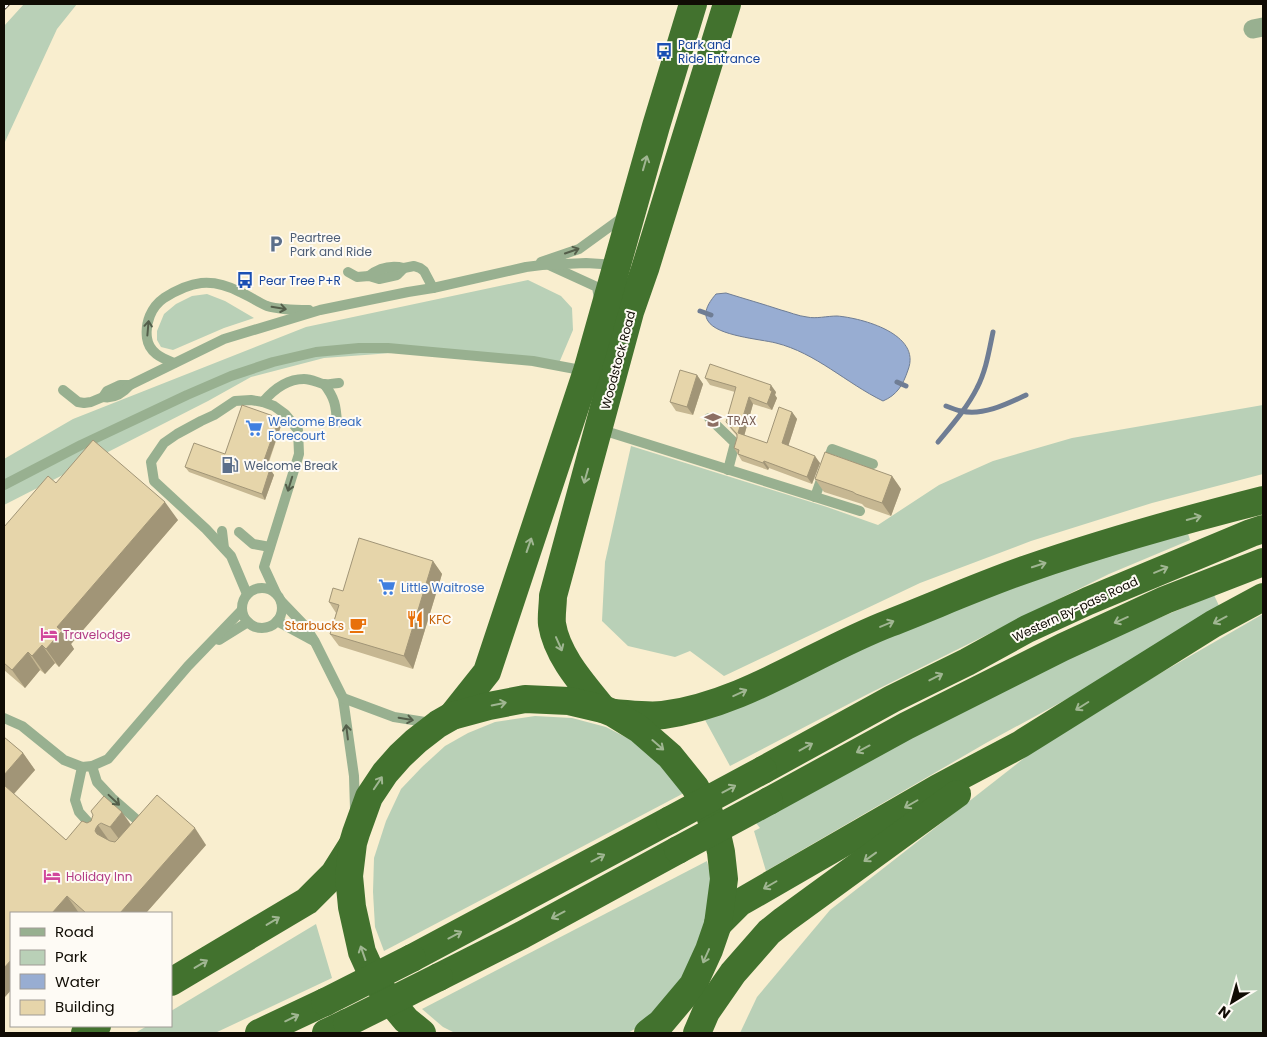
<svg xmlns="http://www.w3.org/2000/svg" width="1267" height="1037" font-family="Poppins,sans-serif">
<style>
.green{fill:#b9d0b7}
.water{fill:#98add2;stroke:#6f7d94}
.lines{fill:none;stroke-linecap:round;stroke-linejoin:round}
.stream{stroke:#6f7d94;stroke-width:5}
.service{stroke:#98b090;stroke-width:10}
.minor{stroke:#98b090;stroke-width:19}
.trunk{stroke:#42722e;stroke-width:28}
.rail-casing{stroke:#373226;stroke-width:5.5}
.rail{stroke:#fefbf5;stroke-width:4;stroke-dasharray:11;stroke-linecap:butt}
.trunk-bridge{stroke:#42722e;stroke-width:28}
.wall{fill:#c6b792}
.shaded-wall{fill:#a19577}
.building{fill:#e6d5aa;stroke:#a19577}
.oneway{stroke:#a0b692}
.oneway2{stroke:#545e4a}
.labels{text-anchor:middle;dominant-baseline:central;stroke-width:4;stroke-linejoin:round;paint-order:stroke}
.transit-label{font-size:12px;fill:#164399;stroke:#fefbf5;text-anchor:start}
.service-label{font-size:12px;fill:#4e5e75;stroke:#fefbf5;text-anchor:start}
.street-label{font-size:12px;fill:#100c04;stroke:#fefbf5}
.education-label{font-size:12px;fill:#785e54;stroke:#fefbf5;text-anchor:start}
.shop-label{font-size:12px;fill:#366cbe;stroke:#fefbf5;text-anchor:start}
.food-label{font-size:12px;fill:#c56008;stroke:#fefbf5;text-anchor:start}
.hotel-label{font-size:12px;fill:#b23c85;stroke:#fefbf5;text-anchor:start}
</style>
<rect width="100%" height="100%" fill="#f9eecf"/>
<g class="green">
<path d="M24 4H77L57 29 4 144V26Z"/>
<path d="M528 280 561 296 572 308 573 330 559 363 432 350 324 358 251 377 208 401 4 505V459L73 419 306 327Z"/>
<path d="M207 294 225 301 254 318 224 328 173 350 161 347 157 340V331L164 314 176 304 192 296Z"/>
<path d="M1263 405V474L1152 503 1031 541 920 583 724 676 690 651 675 657 628 646 602 621 605 562 631 446 827 507 878 525 939 485 993 461 1072 438Z"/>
<path d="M1187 530 1190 540 1109 574 866 695 730 766 705 720 818 666 943 613 1098 558Z"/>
<path d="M1214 595 1221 610 1144 657 986 743 766 871 754 831 760 828 756 823 944 718 1073 654Z"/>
<path d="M1263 614V1033H740L757 997 830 910 1055 734Z"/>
<path d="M535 716 572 718 606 727 633 741 656 759 684 793 384 951 375 927 373 892 374 858 386 821 401 789 422 767 445 746 468 733 495 722Z"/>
<path d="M707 861 712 880 713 900 689 974 648 1021 628 1033H455L443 1027 422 1009Z"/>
<path d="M316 924 332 978 215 1033H135L147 1026H171V1011Z"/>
</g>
<path class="water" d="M726 293C745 299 763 304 781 310 789 312 798 316 807 317 816 319 827 316 837 316 862 318 922 334 908 370 903 385 897 395 883 401 846 383 816 353 776 343 760 339 717 336 708 321 702 312 710 301 716 294Z"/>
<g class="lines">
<g class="stream">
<path d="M700 311 711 315"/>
<path d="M897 382 906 386"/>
<path d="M946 406C951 408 956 410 961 411 983 416 1007 404 1026 395"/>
<path d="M938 442C952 425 967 408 977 388 986 371 989 351 993 332"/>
</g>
<g class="service">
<path d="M541 262 579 249 619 220 624 213"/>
<path d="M551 266 597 287 599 299"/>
<path d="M348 272 357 277 369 276 379 279 397 275 404 268 414 266 420 268 424 271 433 288"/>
<path d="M369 276C379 268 391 265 404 268"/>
<path d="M174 363C162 358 149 353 147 338 145 323 151 307 164 298 191 281 211 277 240 292 249 296 258 302 267 306 280 310 296 310 309 310"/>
<path d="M324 384C335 398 336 406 337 423"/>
<path d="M63 390 78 402 84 403 91 402 103 397 107 391 120 385H130"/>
<path d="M103 397C114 399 123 393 130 385L224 339 320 310 408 292 433 288 526 267 542 265 586 263 617 265"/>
<path d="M263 402 274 406 285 414 298 430 299 454 264 567 276 593"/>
<path d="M709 418 735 443 728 470"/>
<path d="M599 429 860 511"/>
<path d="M4 485 81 445 187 395 231 376 273 362 316 352 359 348H388L533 361 586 371"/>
<path d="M815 497 832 449 873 464"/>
<path d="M222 531 224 548"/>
<path d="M239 532 253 544 270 547"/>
<circle cx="262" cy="608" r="20"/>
<path d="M247 594 231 556 206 529 154 481 151 462 164 443 177 434 201 421 214 415 235 401 251 400 263 402C273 390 287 379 304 379 311 379 316 382 323 384 328 385 334 383 339 383"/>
<path d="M281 601 305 626 315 642 343 698 354 776 355 809"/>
<path d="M277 621 314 641"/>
<path d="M219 640 248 622"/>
<path d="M343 698 394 717 431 723"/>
<path d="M4 718 22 726 64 760 82 767 92 766 108 759 188 666 242 610"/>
<path d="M92 766 97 782 112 798 145 827 144 828"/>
<path d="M82 767 75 800 79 812 98 833"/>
</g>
<path class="minor" d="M1253 29 1263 27"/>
<g class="trunk">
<path d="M603 709C583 684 557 656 552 624 551 615 553 605 553 596L630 312 645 269 727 4"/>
<path d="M614 713C629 714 648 717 663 715 745 704 814 652 890 623 936 605 981 585 1027 569 1105 542 1184 520 1263 500"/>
<path d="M452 716 487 672 587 371 656 126 693 4"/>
<path d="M763 770 892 699 967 662 1027 629 1088 601 1251 533 1263 529"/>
<path d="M769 801 906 726 1063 647 1165 600 1263 562"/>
<path d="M718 924 739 903 938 788 1021 744 1213 624 1263 597"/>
<path d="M412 958 670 820"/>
<path d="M439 977 522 935 678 850"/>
<path d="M171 982 307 901 334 874 351 847"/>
<path d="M85 1033 97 1026"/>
<path d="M259 1033 325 1002"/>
<path d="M326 1033 347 1023"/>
<path d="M422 1033 406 1020 386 996 372 974 362 952 352 907 349 876 353 843 356 833 369 797 385 773 400 756 416 741 438 724 452 716 489 706 525 699 569 701 603 709 613 713 639 729 670 756 695 787 709 813 717 834 721 852 724 879 718 924 709 950 693 985 661 1023 648 1033"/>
<path d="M697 1033 706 1012 733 973 769 932 784 920 957 794"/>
</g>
<g class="rail-casing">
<path id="rail" d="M4 7 7 4"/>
</g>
<use href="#rail" class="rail"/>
<g class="trunk-bridge">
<path d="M670 820 763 770"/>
<path d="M678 850 769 801"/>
<path d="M325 1002 412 958"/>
<path d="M347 1023 439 977"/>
</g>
</g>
<g class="wall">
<path d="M697 375 703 384 693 415 676 411 670 402Z"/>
<path d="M705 378 776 392 775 395 777 398 772 410 753 404 744 436 767 443 792 412 797 419 788 446 820 463 812 484 769 468 768 470 742 461 734 448 737 436 731 429 726 422 735 392 710 385Z"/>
<path d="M282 423 267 468 270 469 274 475 265 500 189 472 185 467 225 454Z"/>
<path d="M892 476 901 489 891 516 865 507 862 504 824 492 815 479Z"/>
<path d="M56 483 178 520 71 644 74 649 59 667 55 663 45 674 40 670 25 688 4 670V527Z"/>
<path d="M433 561 442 574 413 669 339 646 330 634 336 613 329 602 343 591Z"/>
<path d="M4 737 23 753 35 770 14 794 66 840 87 823 131 825 206 845 146 913H11V990L4 998Z"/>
</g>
<g class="shaded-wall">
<path d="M697 375 703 384 693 415 687 407Z"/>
<path d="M771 385 776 392 775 395 777 398 772 410 767 404Z"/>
<path d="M749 397 753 404 743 440 738 433Z"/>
<path d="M792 412 797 419 787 450 782 443Z"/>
<path d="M279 418 282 423 265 471 262 466Z"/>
<path d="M815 456 820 463 812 484 807 477Z"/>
<path d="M764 461 769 468 768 470 763 463Z"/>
<path d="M270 469 274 475 265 500 262 494Z"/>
<path d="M892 476 901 489 891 516 882 503Z"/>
<path d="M165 502 178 520 71 644 74 649 59 667 46 649 57 627Z"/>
<path d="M433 561 442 574 413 669 404 656Z"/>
<path d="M42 645 55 663 45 674 32 656Z"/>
<path d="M28 652 40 670 25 688 12 670Z"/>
<path d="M23 753 35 770 11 797 4 787V775Z"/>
<path d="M122 812 134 829 122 843 110 827Z"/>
<path d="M98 825 110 842 97 834 95 831 96 828Z"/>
<path d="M195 828 206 845 146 913H120Z"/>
<path d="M67 896 79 913H52Z"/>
<path d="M11 960V990L4 998V968Z"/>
</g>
<g class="building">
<path d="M710 364 771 385 770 390 772 391 767 404 749 397 738 433 767 443 779 407 792 412 782 443 815 456 807 477 764 461 763 463 738 454 739 450 734 448 737 438V434L726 422 736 387 705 378Z"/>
<path d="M680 370 697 375 687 407 670 402Z"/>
<path d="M242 405 279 418 262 466 270 469 262 494 185 467 194 443 225 454Z"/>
<path d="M93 440 165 502 57 627 62 631 46 649 42 645 32 656 28 652 12 670 4 663V527L48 476 56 483Z"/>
<path d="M825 452 892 476 882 503 856 494 853 492 815 479Z"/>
<path d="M359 538 433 561 404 656 330 634 339 605 329 602 333 588 343 591Z"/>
<path d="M4 737 23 753 4 775Z"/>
<path d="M4 785 66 840 82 821 87 823 91 821 93 815 91 811 104 796 122 812 110 827 101 823 98 825 96 828 95 831 97 834 110 841 115 842 117 840 157 795 195 828 120 913H86L67 896 52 913H11V960L4 968Z"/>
</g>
<defs><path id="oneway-shaft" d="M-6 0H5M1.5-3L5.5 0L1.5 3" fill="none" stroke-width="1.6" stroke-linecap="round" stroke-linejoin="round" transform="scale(1.25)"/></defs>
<g class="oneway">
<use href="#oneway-shaft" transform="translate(645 163) rotate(-74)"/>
<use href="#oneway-shaft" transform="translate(586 476) rotate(106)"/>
<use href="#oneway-shaft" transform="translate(1194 518) rotate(-15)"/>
<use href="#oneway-shaft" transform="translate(529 545) rotate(-71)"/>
<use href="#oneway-shaft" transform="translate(1039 565) rotate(-18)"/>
<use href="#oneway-shaft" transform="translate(1161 570) rotate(-23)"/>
<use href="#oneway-shaft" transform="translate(1121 620) rotate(156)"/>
<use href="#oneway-shaft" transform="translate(1220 620) rotate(152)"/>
<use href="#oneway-shaft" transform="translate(887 624) rotate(-23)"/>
<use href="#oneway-shaft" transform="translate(559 644) rotate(66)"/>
<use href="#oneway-shaft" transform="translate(936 677) rotate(-27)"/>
<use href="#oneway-shaft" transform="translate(740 693) rotate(-25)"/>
<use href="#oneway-shaft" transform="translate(499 704) rotate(-11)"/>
<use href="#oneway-shaft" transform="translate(1082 706) rotate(148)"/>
<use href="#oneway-shaft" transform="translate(658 745) rotate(41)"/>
<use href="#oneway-shaft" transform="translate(806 747) rotate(-29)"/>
<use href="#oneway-shaft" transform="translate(863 749) rotate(152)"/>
<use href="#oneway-shaft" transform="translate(378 783) rotate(-56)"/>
<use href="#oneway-shaft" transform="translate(729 789) rotate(-28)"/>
<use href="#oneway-shaft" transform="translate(911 804) rotate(150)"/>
<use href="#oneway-shaft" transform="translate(870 857) rotate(144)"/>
<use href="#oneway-shaft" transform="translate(598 858) rotate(-28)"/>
<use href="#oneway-shaft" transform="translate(770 885) rotate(150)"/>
<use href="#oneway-shaft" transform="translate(558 915) rotate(152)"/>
<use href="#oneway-shaft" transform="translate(273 921) rotate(-31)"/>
<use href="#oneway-shaft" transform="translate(455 935) rotate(-28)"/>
<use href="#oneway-shaft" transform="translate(363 953) rotate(-109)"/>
<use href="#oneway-shaft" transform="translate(706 956) rotate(114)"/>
<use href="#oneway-shaft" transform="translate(201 964) rotate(-31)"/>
<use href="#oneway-shaft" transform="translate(292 1018) rotate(-26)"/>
</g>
<g class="oneway2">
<use href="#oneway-shaft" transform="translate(572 251) rotate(-19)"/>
<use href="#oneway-shaft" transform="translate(279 308) rotate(9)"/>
<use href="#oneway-shaft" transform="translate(148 328) rotate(-85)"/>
<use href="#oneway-shaft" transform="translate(290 484) rotate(107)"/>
<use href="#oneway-shaft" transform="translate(406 719) rotate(10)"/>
<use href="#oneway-shaft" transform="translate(347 732) rotate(-97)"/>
<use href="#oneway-shaft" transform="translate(114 800) rotate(43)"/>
</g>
<defs>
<g id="bus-bare" transform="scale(1.35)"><path d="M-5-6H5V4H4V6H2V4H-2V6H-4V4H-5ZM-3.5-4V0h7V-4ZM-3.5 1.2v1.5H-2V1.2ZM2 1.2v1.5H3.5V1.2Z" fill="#1a4fb4" stroke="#fefbf5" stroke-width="2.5" paint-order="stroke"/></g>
<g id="parking-bare" transform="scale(1.35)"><path d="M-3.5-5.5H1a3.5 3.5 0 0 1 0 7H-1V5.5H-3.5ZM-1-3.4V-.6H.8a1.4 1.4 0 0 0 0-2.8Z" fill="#5c6f8a" stroke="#fefbf5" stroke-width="2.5" paint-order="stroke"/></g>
<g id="university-bare" transform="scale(1.35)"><path d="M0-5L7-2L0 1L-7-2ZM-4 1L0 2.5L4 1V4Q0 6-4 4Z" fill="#8d6e63" stroke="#fefbf5" stroke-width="2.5" paint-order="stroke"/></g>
<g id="supermarket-bare" transform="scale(1.35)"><path d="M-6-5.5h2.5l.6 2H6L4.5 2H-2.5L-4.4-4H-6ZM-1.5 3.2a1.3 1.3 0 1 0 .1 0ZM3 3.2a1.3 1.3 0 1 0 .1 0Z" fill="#3f7fe0" stroke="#fefbf5" stroke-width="2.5" paint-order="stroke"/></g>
<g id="fuel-bare" transform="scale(1.35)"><path d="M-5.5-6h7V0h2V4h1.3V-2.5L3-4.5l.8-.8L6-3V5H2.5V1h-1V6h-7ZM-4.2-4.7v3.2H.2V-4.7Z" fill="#5c6f8a" stroke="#fefbf5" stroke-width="2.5" paint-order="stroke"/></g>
<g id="restaurant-bare" transform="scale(1.35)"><path d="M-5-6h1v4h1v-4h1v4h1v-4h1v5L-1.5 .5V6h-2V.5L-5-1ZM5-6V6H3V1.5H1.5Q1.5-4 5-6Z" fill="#e8710a" stroke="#fefbf5" stroke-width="2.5" paint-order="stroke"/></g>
<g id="cafe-bare" transform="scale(1.35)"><path d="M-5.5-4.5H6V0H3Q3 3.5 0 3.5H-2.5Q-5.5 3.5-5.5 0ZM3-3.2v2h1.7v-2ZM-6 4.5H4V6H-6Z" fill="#e8710a" stroke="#fefbf5" stroke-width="2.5" paint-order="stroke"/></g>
<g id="hotel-bare" transform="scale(1.35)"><path d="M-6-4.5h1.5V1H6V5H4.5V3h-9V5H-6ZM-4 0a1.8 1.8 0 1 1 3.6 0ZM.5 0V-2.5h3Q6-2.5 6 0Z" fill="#d1479c" stroke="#fefbf5" stroke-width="2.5" paint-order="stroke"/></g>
</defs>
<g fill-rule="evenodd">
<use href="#bus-bare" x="664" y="51"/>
<use href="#parking-bare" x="276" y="244"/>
<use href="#bus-bare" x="245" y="280"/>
<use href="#university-bare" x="713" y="420"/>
<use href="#supermarket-bare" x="254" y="428"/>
<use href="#fuel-bare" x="230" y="465"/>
<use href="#supermarket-bare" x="387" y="587"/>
<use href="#restaurant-bare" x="415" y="619"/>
<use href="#cafe-bare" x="358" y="625"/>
<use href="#hotel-bare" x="49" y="634"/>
<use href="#hotel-bare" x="52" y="876"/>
</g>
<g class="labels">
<g class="transit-label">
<text x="678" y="44">Park and<tspan x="678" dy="14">Ride Entrance</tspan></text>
<text x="259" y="280">Pear Tree P+R</text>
</g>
<g class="service-label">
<text x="290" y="237">Peartree<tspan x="290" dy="14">Park and Ride</tspan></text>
<text x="244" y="465">Welcome Break</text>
</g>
<g class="street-label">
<text transform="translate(618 360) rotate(-75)">Woodstock Road</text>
<text transform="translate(1075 609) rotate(-25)">Western By-pass Road</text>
</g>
<g class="education-label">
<text x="727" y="420">TRAX</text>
</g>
<g class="shop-label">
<text x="268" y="421">Welcome Break<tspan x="268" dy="14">Forecourt</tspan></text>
<text x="401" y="587">Little Waitrose</text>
</g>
<g class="food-label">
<text x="429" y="619">KFC</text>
<text x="344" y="625" text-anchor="end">Starbucks</text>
</g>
<g class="hotel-label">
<text x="63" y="634">Travelodge</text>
<text x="66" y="876">Holiday Inn</text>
</g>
</g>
<rect width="1267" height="1037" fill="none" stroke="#100c04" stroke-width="10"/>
<rect x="10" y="912" width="162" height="115" fill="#fefbf5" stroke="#9f9b95"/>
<rect x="20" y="928" width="25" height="8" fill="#98b090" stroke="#9f9b95"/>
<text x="55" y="937" font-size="15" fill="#100c04">Road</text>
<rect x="20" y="950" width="25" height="15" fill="#b9d0b7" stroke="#9f9b95"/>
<text x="55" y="962" font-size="15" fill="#100c04">Park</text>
<rect x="20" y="974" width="25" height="15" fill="#98add2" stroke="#9f9b95"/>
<text x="55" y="987" font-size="15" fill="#100c04">Water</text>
<rect x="20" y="1000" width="25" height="15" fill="#e6d5aa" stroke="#9f9b95"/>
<text x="55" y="1012" font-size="15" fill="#100c04">Building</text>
<g transform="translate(1232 1002) rotate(217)" stroke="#fefbf5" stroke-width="4" paint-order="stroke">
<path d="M0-4L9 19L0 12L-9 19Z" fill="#100c04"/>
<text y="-8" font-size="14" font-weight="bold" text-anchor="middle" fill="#100c04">N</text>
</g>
</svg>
